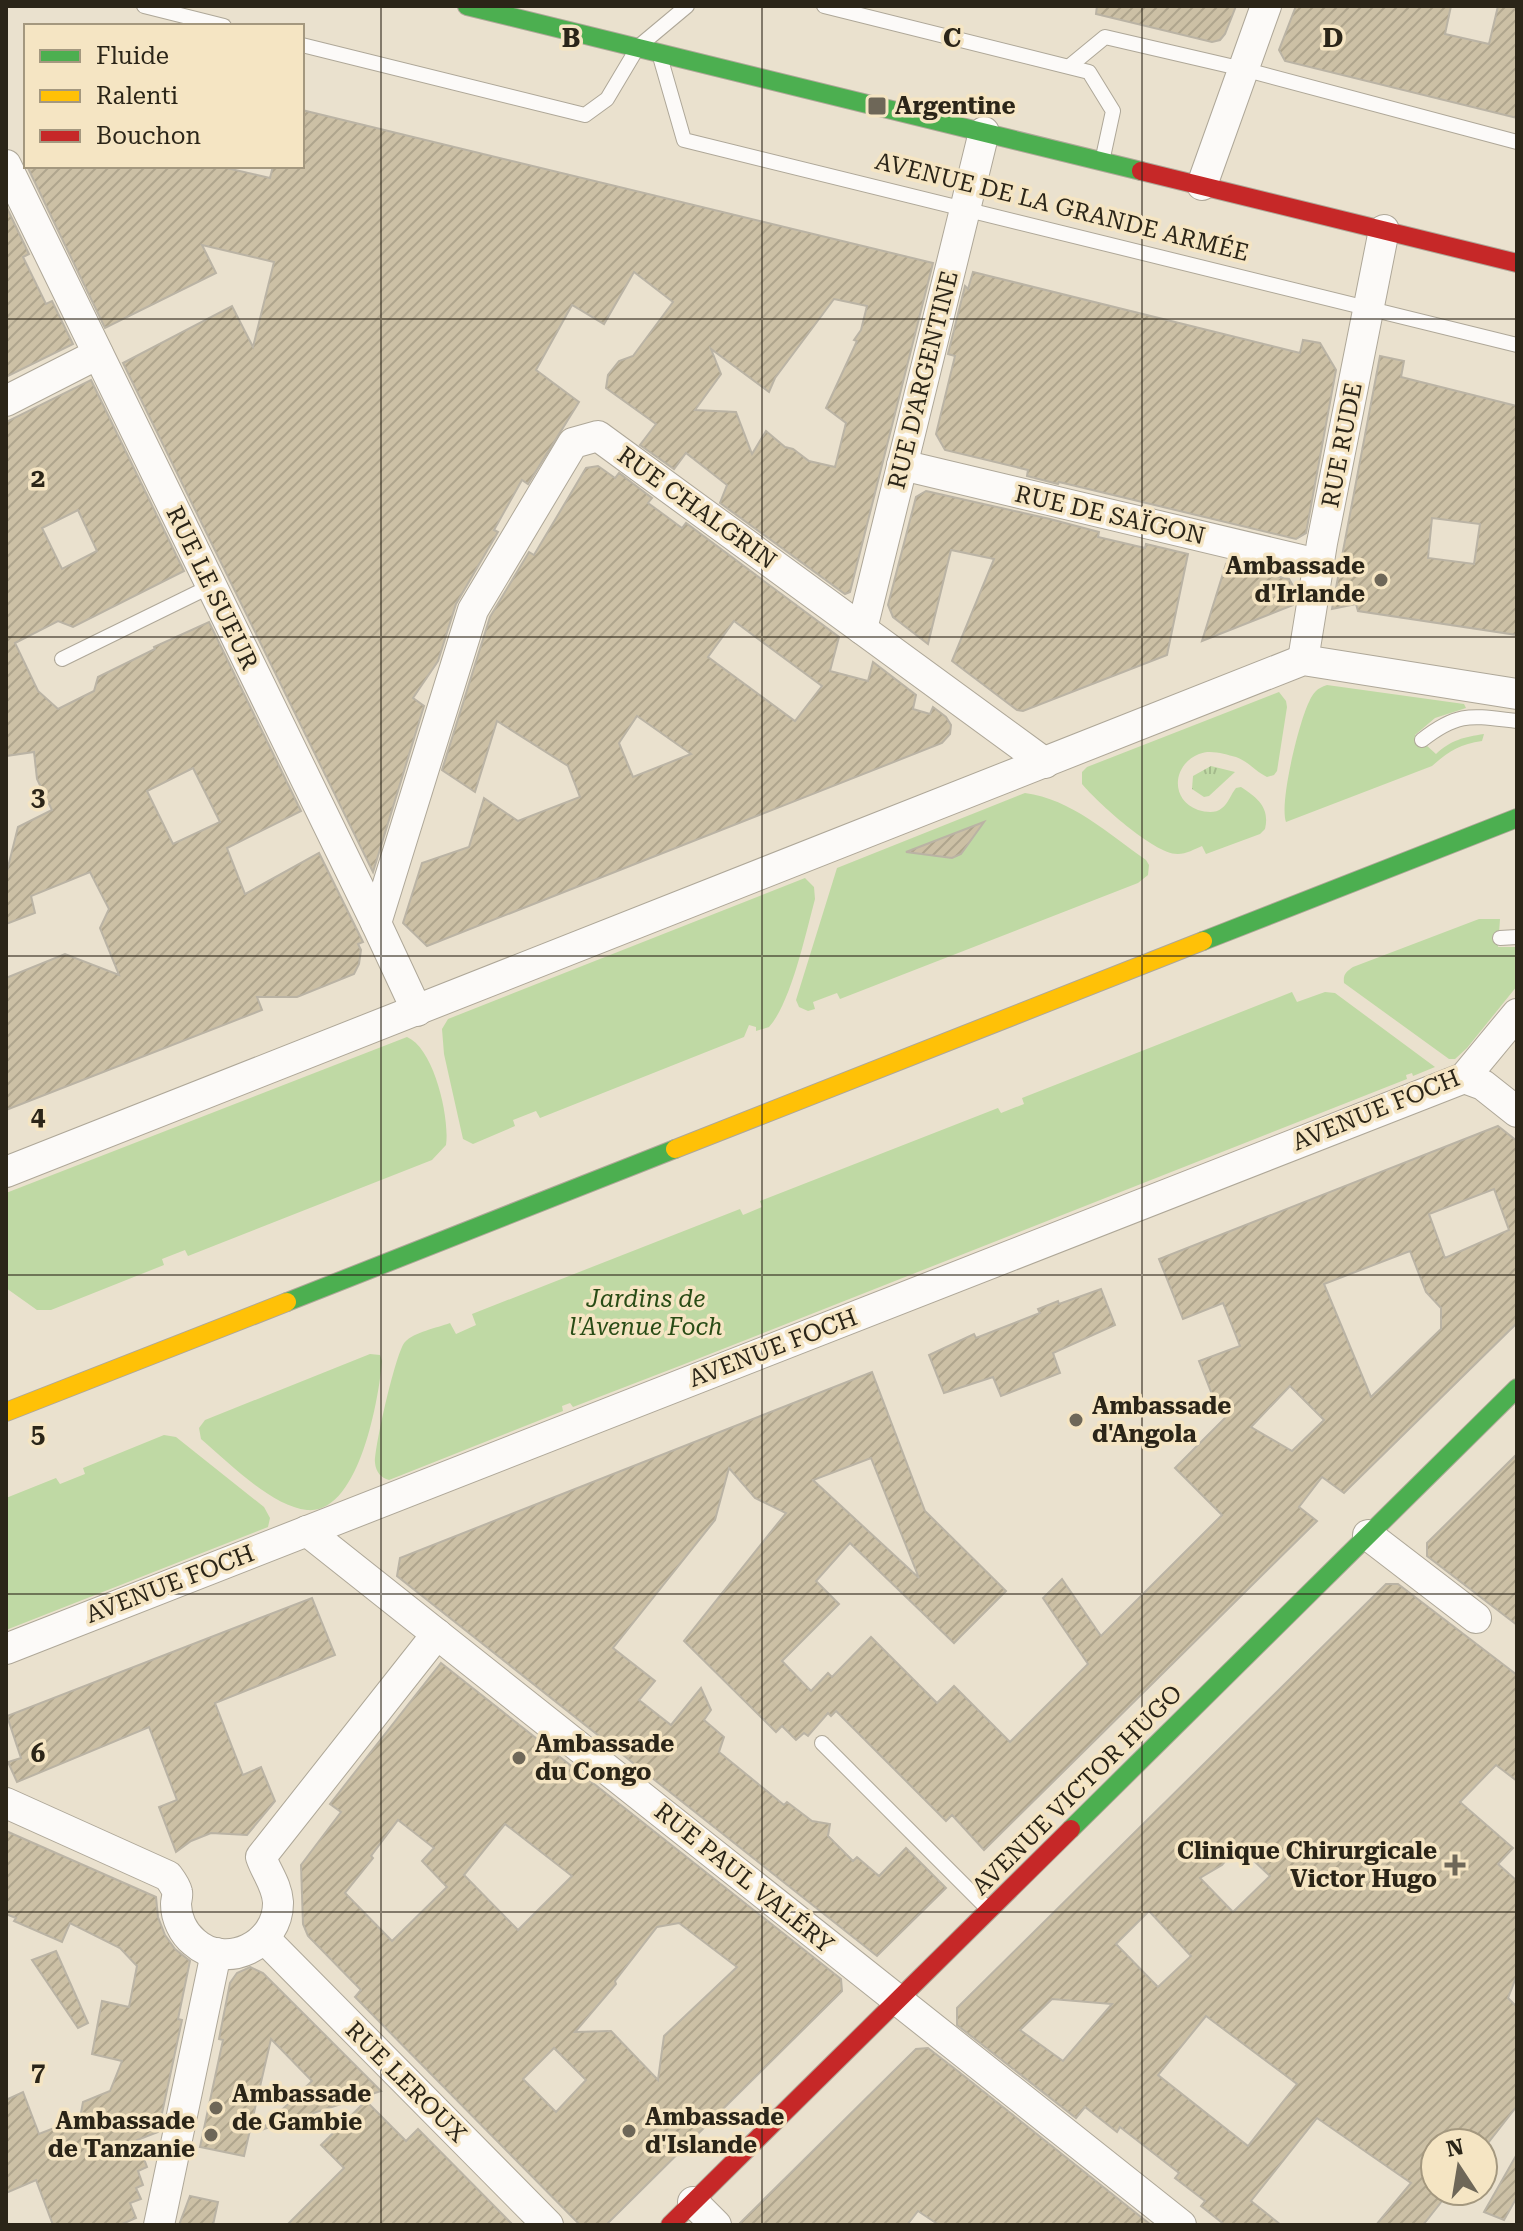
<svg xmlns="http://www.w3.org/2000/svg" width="1523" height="2231" font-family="'Roboto Serif',serif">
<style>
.grass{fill:url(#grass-tufts)}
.park{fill:#bfd9a4}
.building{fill:url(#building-hatch);stroke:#bab3a4;stroke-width:2;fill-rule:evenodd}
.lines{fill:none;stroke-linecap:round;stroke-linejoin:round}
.lane-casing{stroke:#aea798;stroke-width:16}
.street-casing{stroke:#aea798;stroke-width:32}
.fast-casing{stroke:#aea798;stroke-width:20}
.slow-casing{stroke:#aea798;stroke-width:20}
.jam-casing{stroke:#aea798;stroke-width:20}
.lane{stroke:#fcfaf8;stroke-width:14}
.street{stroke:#fcfaf8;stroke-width:30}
.fast{stroke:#4caf50;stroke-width:18}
.slow{stroke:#ffc107;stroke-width:18}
.jam{stroke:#c62828;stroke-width:18}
.grid{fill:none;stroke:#2b2518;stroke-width:2;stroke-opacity:0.55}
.poi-dot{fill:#6e6758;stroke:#f5e5c3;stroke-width:3}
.labels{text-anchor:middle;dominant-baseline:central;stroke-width:7;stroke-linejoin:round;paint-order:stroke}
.poi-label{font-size:24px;font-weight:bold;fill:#2b2518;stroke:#f5e5c3;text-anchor:start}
.street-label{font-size:24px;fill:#2b2518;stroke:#f5e5c3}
.park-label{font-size:24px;font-style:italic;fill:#294c16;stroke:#f5e5c3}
.grid-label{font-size:26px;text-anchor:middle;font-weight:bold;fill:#2b2518;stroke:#f5e5c3;stroke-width:7;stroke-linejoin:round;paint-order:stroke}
</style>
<defs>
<pattern id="grass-tufts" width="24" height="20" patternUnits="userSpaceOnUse" patternTransform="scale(2)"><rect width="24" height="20" fill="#bfd9a4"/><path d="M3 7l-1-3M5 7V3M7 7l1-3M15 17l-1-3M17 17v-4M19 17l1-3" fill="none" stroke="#a4ba8c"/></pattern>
<pattern id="building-hatch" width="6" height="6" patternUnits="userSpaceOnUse" patternTransform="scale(2)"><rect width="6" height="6" fill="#ccc0a5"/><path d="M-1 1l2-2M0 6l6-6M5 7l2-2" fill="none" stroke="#afa58d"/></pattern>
</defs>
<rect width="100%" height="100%" fill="#eae1ce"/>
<path class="grass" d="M1211 766 1235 772 1209 796 1204 797 1192 789 1193 776Z"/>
<g class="park">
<path d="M1327 685 1464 704 1466 708 1435 718 1415 735 1436 754C1451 740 1464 737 1484 734L1482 741C1460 744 1449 751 1432 766L1286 822C1279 803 1299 722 1309 702 1313 693 1317 688 1327 685Z"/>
<path d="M1279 692 1286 701 1287 707 1277 771 1274 775 1267 777C1255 771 1249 762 1236 757 1225 754 1210 749 1199 754 1172 765 1170 800 1198 810 1206 812 1215 814 1222 808 1228 804 1231 794 1236 788L1241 787C1258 798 1270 808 1265 829L1260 834 1206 854 1202 846C1195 849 1186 854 1178 854 1155 855 1097 802 1082 784V772L1087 767Z"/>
<path d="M1025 793C1071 799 1109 834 1146 860L1149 865 1148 875 1138 883 840 999 837 993 813 1002 815 1009 808 1011 799 1007 796 1000 837 868Z"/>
<path d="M805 878 814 887 815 899C806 932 791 1003 769 1027L756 1031V1027L749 1025 744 1037 540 1118 536 1111 513 1120 515 1126 473 1144 463 1139 444 1054 442 1029 448 1019Z"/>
<path d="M1479 919H1500L1498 947H1517V986L1467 1048 1455 1059H1449L1344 983C1343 974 1346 972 1353 967Z"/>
<path d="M1292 992 1297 1002 1325 992 1335 993 1435 1067 1413 1076 1412 1073 1406 1075 1407 1079 682 1365 573 1407 570 1403 562 1406 563 1411 389 1480C381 1478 376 1472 375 1463 374 1449 396 1351 405 1342 414 1332 437 1328 450 1323L456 1334 476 1325 472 1314 740 1209 743 1215 762 1207 760 1201 998 1108 1001 1113 1024 1104 1022 1098Z"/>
<path d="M407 1037C434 1048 450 1118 446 1145L432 1160 188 1256 185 1250 162 1259 164 1265 51 1310H37L6 1288V1193Z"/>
<path d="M370 1354 380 1355 382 1361C379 1398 359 1515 307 1510 271 1506 228 1462 201 1439L199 1428 205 1420Z"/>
<path d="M164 1435 176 1437 264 1507 270 1518 268 1527 6 1630V1498L56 1478 60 1484 85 1474 83 1468Z"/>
</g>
<g class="building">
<path d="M1097 6H1236L1225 34 1220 40 1212 42 1096 14Z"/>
<path d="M1296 6H1451L1445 34 1489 44 1498 6H1517V118L1285 61 1279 50Z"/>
<path d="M302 110 933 263 850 592 845 594 720 503 727 485 686 453 674 469 640 445 656 424 606 388 608 375 619 361 633 356 673 302 634 272 604 324 572 305 536 370 579 402 528 484 522 480 494 530 498 532 456 604 438 661 413 698 424 706 373 872 123 363 232 306 253 347 274 262 202 245 216 273 105 328 27 166H218L270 178 273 166H302ZM834 299 867 306 861 330 854 340 857 341 826 408 846 423 835 467 809 461 793 449 785 447 766 431 752 454 736 412 695 410 721 374 711 349 769 392 775 378Z"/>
<path d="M6 206 29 254 23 257 46 304 52 301 73 344 6 377Z"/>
<path d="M973 272 1300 353 1303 340 1320 343 1336 370 1306 533 1296 539 1059 482 1058 484 1027 476 1028 470 945 450 936 434 955 356 948 354 965 286 968 289Z"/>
<path d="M1380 356 1404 361 1401 377 1517 406V635L1358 611 1356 604 1332 609ZM1432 518 1480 524 1474 564 1428 558Z"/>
<path d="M91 380 184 571 73 627 58 621 15 643 38 691 58 709 94 691 98 677 155 649 154 647 209 622 301 811 227 848 245 894 319 853 363 942 358 944 361 950 359 964 354 974 297 997H257L262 1010 6 1110V978L65 954 119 975 100 928 109 909 90 872 31 896 35 913 6 924V875L18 827 52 810 37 779 34 752 6 756V422ZM78 510 97 551 62 569 42 528ZM193 768 220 822 173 844 147 791Z"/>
<path d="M598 466 615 478 619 473 652 498 648 503 682 528 686 523 839 637 830 671 868 681 873 662 916 695 913 709 930 714 933 707 946 717 951 725 950 734 942 743 427 946 403 923 422 863 469 847 484 798 518 821 580 797 568 766 497 721 475 792 442 770 490 617 529 552 534 555 586 468ZM734 621 822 686 795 721 708 657ZM637 716 691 754 633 777 619 743Z"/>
<path d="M926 491 1050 519 1099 532 1098 537 1145 548 1146 544 1188 554 1167 655 1023 711 1017 710 952 661 994 559 951 550 928 644 893 617 888 605 916 497Z"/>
<path d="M1226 564 1289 579 1295 589 1293 605 1202 641Z"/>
<path d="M984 822 961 854 952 858 906 852Z"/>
<path d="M1498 1126 1517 1141V1323L1344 1493 1322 1477 1299 1507 1317 1521 984 1850 952 1815 946 1821 836 1711 831 1716 828 1713 808 1736 804 1733 796 1740 782 1726 776 1732 684 1641 786 1513 755 1498 729 1468 715 1520 613 1648 655 1681 639 1700 671 1725 701 1688 711 1710 704 1720 724 1737 719 1752 784 1805 787 1802 812 1821 830 1824 828 1836 853 1861 857 1857 879 1876 906 1848 946 1888 877 1956 397 1576 400 1558 872 1372 925 1511 1006 1591 954 1643 850 1543 816 1581 839 1604 782 1661 811 1691 828 1673 832 1677 871 1637 937 1703 954 1686 1010 1742 1088 1664 1043 1598 1062 1579 1101 1636 1222 1515 1175 1468 1229 1414 1217 1407 1199 1361 1240 1346 1223 1303 1183 1319 1159 1259ZM1494 1189 1509 1230 1445 1258 1429 1214ZM1410 1251 1426 1292 1441 1308V1329L1371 1397 1324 1284ZM1290 1386 1324 1420 1292 1451 1251 1427ZM871 1458 919 1578 813 1480Z"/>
<path d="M1101 1289 1115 1325 1053 1353 1060 1373 1001 1396 993 1377 944 1393 929 1355 974 1334 976 1338 1040 1313 1038 1309 1058 1301 1059 1304Z"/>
<path d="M1517 1454V1625L1427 1556V1543Z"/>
<path d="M1386 1584H1398L1517 1675V1781L1496 1765 1460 1802 1513 1848 1498 1864 1517 1881V1975L1508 1998 1517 2007V2106L1488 2143H1435V2191L1446 2196 1423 2225H1376L1411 2183 1317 2118 1251 2201 1281 2225H1225L1201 2206 1205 2201 1175 2178 1179 2173 1120 2127 1117 2132 1085 2107 1076 2118 957 2025V2008ZM1238 1846 1270 1876 1233 1912 1200 1878 1222 1865ZM1149 1911 1191 1956 1158 1987 1116 1944ZM1052 1999 1112 2004 1063 2061 1020 2030ZM1206 2016 1297 2084 1248 2146 1158 2075Z"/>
<path d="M312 1598 335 1655 215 1703 243 1775 261 1767 275 1801 247 1835 211 1833 191 1841 176 1852 159 1807 177 1800 149 1727 17 1782 8 1762 21 1758 7 1716Z"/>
<path d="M441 1663 841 1979 842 1991 606 2225H580L355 1997 361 1990 308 1936 303 1924 301 1865 341 1812 330 1804ZM398 1820 434 1848 422 1861 447 1887 392 1941 345 1893 373 1858 371 1856ZM505 1824 572 1876 518 1930 464 1875ZM679 1923 737 1967 664 2036 658 2080 611 2031 575 2032 616 1984 615 1981 657 1927ZM554 2048 586 2080 556 2112 523 2079Z"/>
<path d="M6 1831 156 1897 158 1917 165 1935 175 1949 190 1961 178 2019 182 2020 158 2132 137 2140 147 2167 138 2171 143 2185 136 2188 141 2199 130 2203 136 2218 120 2225H53L36 2180 6 2193V2100L23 2092 39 2134 77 2119 79 2124 83 2102 110 2091 122 2061 92 2054 102 2001 129 2007 137 1966 120 1948 70 1923 62 1942 14 1921 16 1918 6 1914Z"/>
<path d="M56 1951 88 2023 78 2028 32 1960Z"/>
<path d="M250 1967 263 1973 381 2091 261 2130 312 2081 271 2039 244 2156 200 2147 223 2040 219 2039 230 1983 237 1973Z"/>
<path d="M928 2048 959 2072 1151 2225H939L918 2211 907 2225H738L916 2049Z"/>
<path d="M366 2101 406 2141 418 2129 513 2225H287L344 2168 321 2145Z"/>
<path d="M1517 2154V2197L1504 2220 1484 2212Z"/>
<path d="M190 2196 218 2202 213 2225H179Z"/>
</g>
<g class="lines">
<g class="lane-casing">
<g id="lane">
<path d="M144 6 224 26"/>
<path d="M824 6 1089 72 1113 111 1103 157"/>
<path d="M302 45 585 115 607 99 638 47 687 6"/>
<path d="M661 60 684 140 1517 345"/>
<path d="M1071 65 1105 37 1243 69 1517 142"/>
<path d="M62 659 211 586"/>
<path d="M1422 740C1459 711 1472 716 1517 721"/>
<path d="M1500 938 1517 937"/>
<path d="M822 1743 986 1907"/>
</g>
</g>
<g class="street-casing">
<g id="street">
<path d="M6 165 376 923 417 1011"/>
<path d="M1202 185 1266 6"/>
<path d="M6 401 98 354"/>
<path d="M902 465 1318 564"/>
<path d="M862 629 984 132"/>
<path d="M1303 660 1322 543 1384 230"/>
<path d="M376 923 473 610 573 443 598 436 1045 763"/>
<path d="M1464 1078 1483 1085 1517 1112"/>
<path d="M6 1172 1303 660 1517 694"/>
<path d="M307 1531 1181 2225"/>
<path d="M1368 1535 1476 1618"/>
<path d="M6 1649 1464 1078 1517 1014"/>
<path d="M6 1803 168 1876C171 1880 176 1887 177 1892 178 1896 176 1900 176 1904 176 1918 183 1933 194 1942 226 1971 279 1945 278 1902 277 1885 266 1872 261 1857L437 1634"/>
<path d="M264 1938 548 2225"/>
<path d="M693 2202 716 2225"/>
<path d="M159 2225 216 1953"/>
</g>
</g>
<g class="fast-casing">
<g id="fast">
<path d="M467 6 1141 171"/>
<path d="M1203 941 1517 818"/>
<path d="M287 1302 675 1149"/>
<path d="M1071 1829 1517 1388"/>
</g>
</g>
<g class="slow-casing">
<g id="slow">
<path d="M675 1149 1203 941"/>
<path d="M6 1412 287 1302"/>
</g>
</g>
<g class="jam-casing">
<g id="jam">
<path d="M1141 171 1517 263"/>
<path d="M670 2225 1071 1829"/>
</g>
</g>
<use href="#lane" class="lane"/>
<use href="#street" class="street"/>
<use href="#fast" class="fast"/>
<use href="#slow" class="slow"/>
<use href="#jam" class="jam"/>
</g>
<path class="grid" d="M381 6V2225M762 6V2225M1142 6V2225M6 319H1517M6 637H1517M6 956H1517M6 1275H1517M6 1594H1517M6 1912H1517"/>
<g class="poi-dot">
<rect x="867" y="96" width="20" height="20" rx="4"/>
<circle cx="1381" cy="580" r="8"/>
<circle cx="1076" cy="1420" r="8"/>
<circle cx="519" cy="1758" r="8"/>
<path d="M1451 1853h8v8h8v8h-8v8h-8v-8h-8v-8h8z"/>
<circle cx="216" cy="2108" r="8"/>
<circle cx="629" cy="2131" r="8"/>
<circle cx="211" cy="2135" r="8"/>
</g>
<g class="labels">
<g class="poi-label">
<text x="895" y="106">Argentine</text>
<text x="1365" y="566" text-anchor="end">Ambassade<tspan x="1365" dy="28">d'Irlande</tspan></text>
<text x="1092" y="1406">Ambassade<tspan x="1092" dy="28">d'Angola</tspan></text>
<text x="535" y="1744">Ambassade<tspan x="535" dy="28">du Congo</tspan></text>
<text x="1437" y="1851" text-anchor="end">Clinique Chirurgicale<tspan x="1437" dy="28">Victor Hugo</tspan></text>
<text x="232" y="2094">Ambassade<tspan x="232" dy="28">de Gambie</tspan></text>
<text x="645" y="2117">Ambassade<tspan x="645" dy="28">d'Islande</tspan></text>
<text x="195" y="2121" text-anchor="end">Ambassade<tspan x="195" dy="28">de Tanzanie</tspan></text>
</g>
<g class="street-label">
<text transform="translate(1062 207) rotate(14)">AVENUE DE LA GRANDE ARMÉE</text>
<text transform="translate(923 380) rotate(-76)">RUE D'ARGENTINE</text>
<text transform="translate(1342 445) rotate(-79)">RUE RUDE</text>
<text transform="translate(697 508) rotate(36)">RUE CHALGRIN</text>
<text transform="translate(1110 515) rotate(13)">RUE DE SAÏGON</text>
<text transform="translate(212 588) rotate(64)">RUE LE SUEUR</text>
<text transform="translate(1376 1110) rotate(-22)">AVENUE FOCH</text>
<text transform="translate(773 1348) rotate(-21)">AVENUE FOCH</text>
<text transform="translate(170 1584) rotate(-21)">AVENUE FOCH</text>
<text transform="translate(1077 1790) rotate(-45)">AVENUE VICTOR HUGO</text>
<text transform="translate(744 1878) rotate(39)">RUE PAUL VALÉRY</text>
<text transform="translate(406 2082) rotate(45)">RUE LEROUX</text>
</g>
<g class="park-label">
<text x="646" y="1299">Jardins de<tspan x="646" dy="28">l'Avenue Foch</tspan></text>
</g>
</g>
<g class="grid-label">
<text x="571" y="47">B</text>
<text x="952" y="47">C</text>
<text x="1333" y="47">D</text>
<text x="38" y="487">2</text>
<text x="38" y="806">3</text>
<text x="38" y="1125">4</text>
<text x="38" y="1443">5</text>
<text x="38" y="1762">6</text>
<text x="38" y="2081">7</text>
</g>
<rect width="1523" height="2231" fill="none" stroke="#2b2518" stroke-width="16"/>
<rect x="24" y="24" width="280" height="144" fill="#f5e5c3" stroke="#a4987f" stroke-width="2"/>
<rect x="40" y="50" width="40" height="12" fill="#4caf50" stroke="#a4987f" stroke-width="2"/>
<text x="96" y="64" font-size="24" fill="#2b2518">Fluide</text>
<rect x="40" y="90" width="40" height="12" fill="#ffc107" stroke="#a4987f" stroke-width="2"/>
<text x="96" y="104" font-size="24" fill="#2b2518">Ralenti</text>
<rect x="40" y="130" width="40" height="12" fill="#c62828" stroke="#a4987f" stroke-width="2"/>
<text x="96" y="144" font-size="24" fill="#2b2518">Bouchon</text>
<g transform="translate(1459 2167) rotate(348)"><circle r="38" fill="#f5e5c3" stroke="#a4987f" stroke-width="2"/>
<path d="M0-6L14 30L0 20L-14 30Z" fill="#6e6758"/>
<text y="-12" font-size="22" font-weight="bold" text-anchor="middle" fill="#2b2518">N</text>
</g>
</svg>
